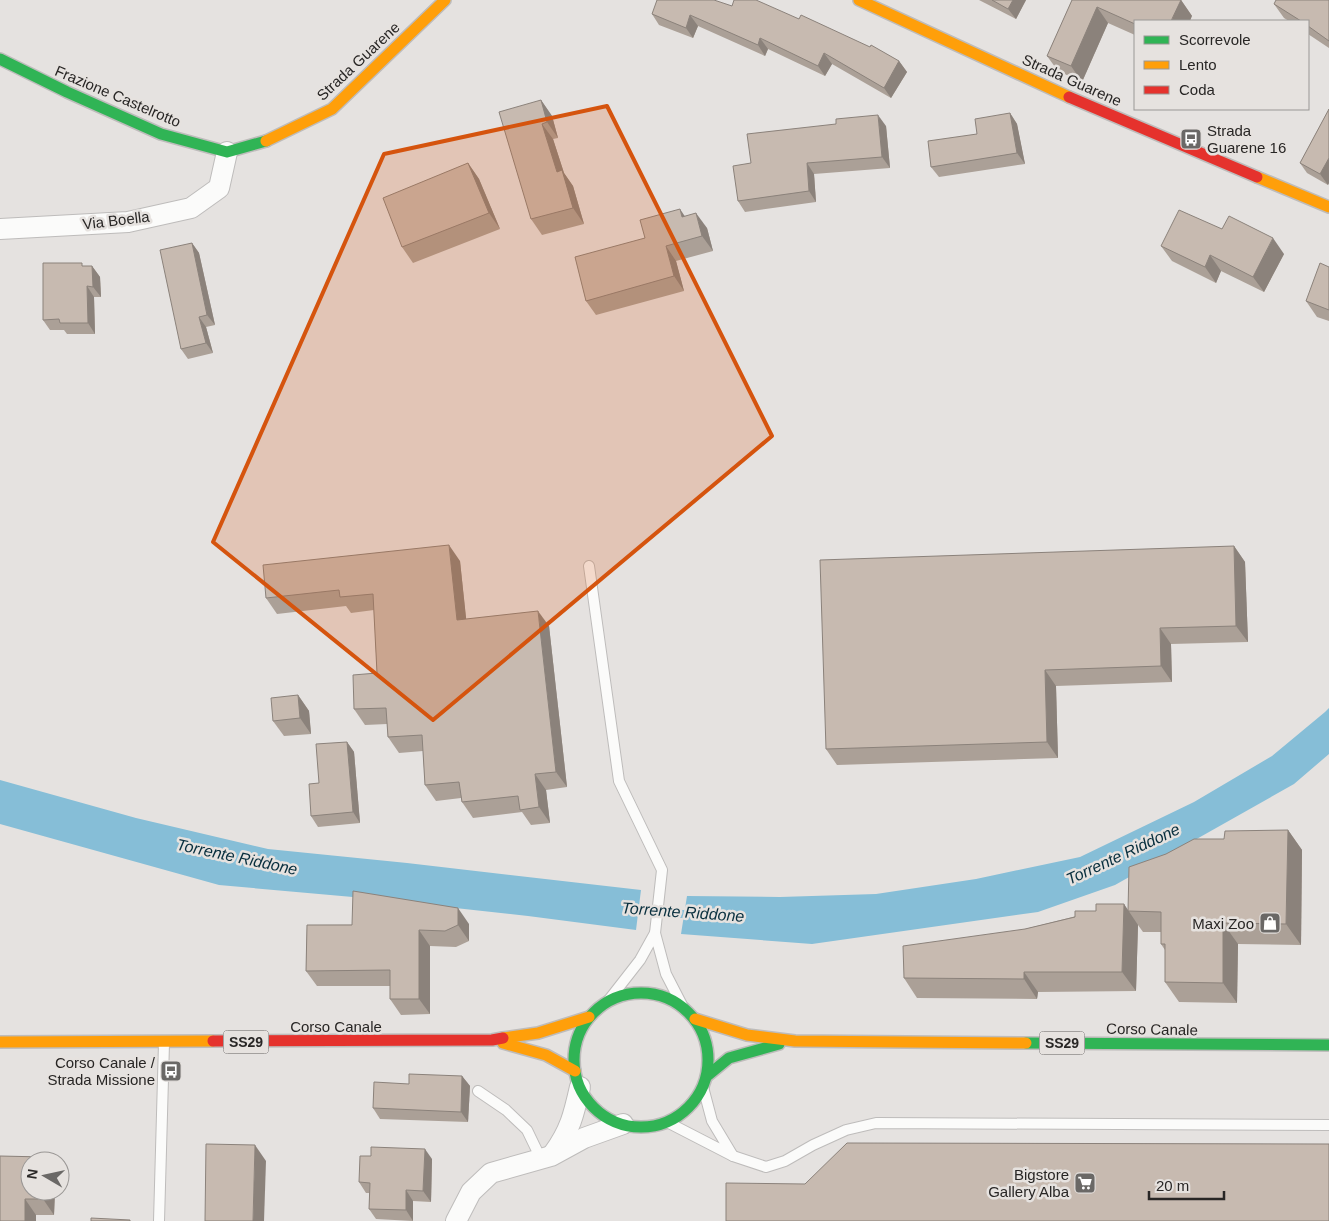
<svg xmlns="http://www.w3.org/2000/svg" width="1329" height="1221" font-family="Arial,sans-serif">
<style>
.water{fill:#86bed7}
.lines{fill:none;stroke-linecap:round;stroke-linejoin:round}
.stream{stroke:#86bed7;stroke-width:8}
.lane-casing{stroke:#bebcbb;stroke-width:12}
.street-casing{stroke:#bebcbb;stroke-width:22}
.fast-casing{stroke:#bebcbb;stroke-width:14}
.slow-casing{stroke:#bebcbb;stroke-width:14}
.jam-casing{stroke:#bebcbb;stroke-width:14}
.lane{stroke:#fbfbfa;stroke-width:10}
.street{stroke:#fbfbfa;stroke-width:20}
.fast{stroke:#30b455;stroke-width:11}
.slow{stroke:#ff9f0a;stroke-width:11}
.jam{stroke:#e5322d;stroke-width:11}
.wall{fill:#aba097}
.shaded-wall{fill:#8b827b}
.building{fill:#c7bab0;stroke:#8b827b}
.marked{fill:#d5540e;fill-opacity:0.2;stroke:#d5540e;stroke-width:4;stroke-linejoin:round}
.labels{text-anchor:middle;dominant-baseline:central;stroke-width:5;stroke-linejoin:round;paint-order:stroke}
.shield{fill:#e6e2df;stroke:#615e5d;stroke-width:1}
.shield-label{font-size:14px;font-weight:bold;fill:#282625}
.street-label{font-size:15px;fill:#282625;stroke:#e6e2df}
.poi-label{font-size:15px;fill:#282625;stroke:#e6e2df;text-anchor:end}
.water-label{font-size:16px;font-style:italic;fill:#082f3e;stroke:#e6e2df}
</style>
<rect width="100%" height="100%" fill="#e5e2e0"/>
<g class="water">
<path d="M1329 708V754L1294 784 1115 885 1038 912 812 944 681 934 687 896 780 897 876 894 976 879 1080 857 1194 802 1272 756 1325 712Z"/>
<path d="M0 780 136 818 268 849 407 863 641 890 636 930 528 916 364 898 219 885 0 824Z"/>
</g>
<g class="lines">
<path class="stream" d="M630 909 693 915"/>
<g class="lane-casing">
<g id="lane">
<path d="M589 566 619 781 662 870 655 933"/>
<path d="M608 1001 640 960 655 933 666 974 683 1007"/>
<path d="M478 1091 506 1110 527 1130 541 1159"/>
<path d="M667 1122 733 1156 712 1121 703 1087"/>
<path d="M733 1156 766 1167 785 1161 813 1145 846 1130 876 1123 1329 1125"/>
<path d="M159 1221 164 1043"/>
</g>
</g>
<g class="street-casing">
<g id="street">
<path d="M0 229 128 222 191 208 219 188 227 152"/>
<path d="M553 1154C570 1131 574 1114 580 1087"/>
<path d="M456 1221 471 1192 491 1173 551 1156 584 1138 623 1124"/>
</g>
</g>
<g class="fast-casing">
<g id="fast">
<path d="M0 59 67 92 161 134 227 152 266 141"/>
<circle cx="641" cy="1060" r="67"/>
<path d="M1026 1043 1329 1045"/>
<path d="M707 1076 729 1058 779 1044"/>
</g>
</g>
<g class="slow-casing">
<g id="slow">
<path d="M859 0 1069 97"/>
<path d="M266 141 332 109 445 0"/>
<path d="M1257 177 1329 207"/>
<path d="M695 1019 747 1035 795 1041 1026 1043"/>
<path d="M503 1038 538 1033 589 1017"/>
<path d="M0 1042 213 1041"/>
<path d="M503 1043 546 1055 575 1071"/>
</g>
</g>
<g class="jam-casing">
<g id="jam">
<path d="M1069 97 1257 177"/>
<path d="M213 1041 492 1040 503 1038"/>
</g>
</g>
<use href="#lane" class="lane"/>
<use href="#street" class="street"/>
<use href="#fast" class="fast"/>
<use href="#slow" class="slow"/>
<use href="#jam" class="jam"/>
</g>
<g class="wall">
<path d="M979 0H1026L1016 19Z"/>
<path d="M1072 0H1181L1192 16 1135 21V35L1108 23 1082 82 1058 71 1047 56Z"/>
<path d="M1329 0V48L1308 34V21H1289L1284 18 1274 4Z"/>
<path d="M732 6 799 19 899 61 907 72 891 98 832 64 825 76 768 49 765 56 698 26 693 38 659 25 652 14Z"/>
<path d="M541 100 552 116 558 138 553 139 564 173 573 186 584 224 542 235 531 219Z"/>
<path d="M1329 109V183L1328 185 1307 173 1300 163Z"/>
<path d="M1010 113 1017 124 1025 164 939 177 931 167 977 134Z"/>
<path d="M886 126 890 168 814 174 816 202 745 212 738 201 751 163Z"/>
<path d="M468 163 479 179 500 229 413 263 402 247Z"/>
<path d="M685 216 707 228 713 251 676 261 684 291 596 315 586 301 645 238Z"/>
<path d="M192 243 199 253 215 325 206 327 213 353 188 359 181 349Z"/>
<path d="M1161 246 1284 254 1264 292 1221 271 1216 283 1172 261Z"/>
<path d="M84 266H92L100 277 101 297H94L95 334H67L64 330H50L43 320Z"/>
<path d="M1329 267V321L1317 317 1306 301Z"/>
<path d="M1234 546 1245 562 1248 642 1171 644 1172 682 1056 686 1058 758 837 765 826 749Z"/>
<path d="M460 561 466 619 549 626 567 787 546 790 550 823 531 825 522 812 473 818 462 802 461 798 436 801 425 785 423 751 399 753 388 737 387 724 365 725 354 709 377 673 374 610 351 613 346 606 277 614 266 598Z"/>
<path d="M298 695 309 711 311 734 284 736 273 721Z"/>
<path d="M347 742 354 752 360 823 318 827 311 816 319 783Z"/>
<path d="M1288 830 1302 850 1301 945 1238 944 1237 1003 1179 1002 1165 982V950L1161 944V932H1143L1138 925 1136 991 1038 992 1037 999 917 998 904 978 1025 929 1124 904 1128 911 1224 839Z"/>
<path d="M469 924V941L456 947 430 946V1014L401 1015 390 999V986H317L306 971 307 925Z"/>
<path d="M462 1076 470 1086 468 1122 380 1119 373 1108 409 1084Z"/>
<path d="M0 1156 44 1157 47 1161H30V1191H55L54 1215H36V1221H0Z"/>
<path d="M432 1159 431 1202 413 1201V1221L376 1219 369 1209V1193H366L359 1182Z"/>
</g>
<g class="shaded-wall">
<path d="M1013 0H1026L1016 19 1008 9Z"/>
<path d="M1181 0 1192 16 1190 21H1171Z"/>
<path d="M1097 7 1108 23 1082 82 1071 66Z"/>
<path d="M690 15 698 26 693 38 686 28Z"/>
<path d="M760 38 768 49 765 56 758 45Z"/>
<path d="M824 53 832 64 825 76 818 66Z"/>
<path d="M899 61 907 72 891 98 884 88Z"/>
<path d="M541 100 552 116 558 138 547 122Z"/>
<path d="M1010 113 1017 124 1025 164 1017 153Z"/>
<path d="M878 115 886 126 890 168 882 157Z"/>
<path d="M542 124 553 139 564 173 573 186 584 224 573 208 557 172Z"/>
<path d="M1329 158V183L1328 185 1320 174Z"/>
<path d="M468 163 479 179 500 229 489 213Z"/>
<path d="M807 163 814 174 816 202 809 191Z"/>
<path d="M680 209 690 224 682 217Z"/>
<path d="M696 213 707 228 713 251 702 236Z"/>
<path d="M1273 238 1284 254 1264 292 1253 277Z"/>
<path d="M192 243 199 253 215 325 207 315Z"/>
<path d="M666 246 676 261 684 291 674 276Z"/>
<path d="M1210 255 1221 271 1216 283 1205 267Z"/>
<path d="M92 266 100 277 101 297 93 287Z"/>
<path d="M87 286 94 297 95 334 88 323Z"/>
<path d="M199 317 206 327 213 353 206 343Z"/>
<path d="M449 545 460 561 468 636 457 620Z"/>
<path d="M1234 546 1245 562 1248 642 1236 626Z"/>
<path d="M538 611 549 626 567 787 556 772Z"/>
<path d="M1160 628 1171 644 1172 682 1161 666Z"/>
<path d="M1045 670 1056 686 1058 758 1047 742Z"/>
<path d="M298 695 309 711 311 734 300 718Z"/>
<path d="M347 742 354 752 360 823 353 812Z"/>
<path d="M535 774 546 790 550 823 539 807Z"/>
<path d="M1288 830 1302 850 1301 945 1286 924Z"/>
<path d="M1124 904 1138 925 1136 991 1122 972Z"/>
<path d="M458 908 469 924V941L458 925Z"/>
<path d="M1223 923 1238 944 1237 1003 1223 983Z"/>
<path d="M419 930 430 946V1014L419 999Z"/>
<path d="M1024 972 1038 992 1037 999 1024 979Z"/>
<path d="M462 1076 470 1086 468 1122 461 1112Z"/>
<path d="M255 1145 266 1161 264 1221H253Z"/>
<path d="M425 1149 432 1159 431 1202 423 1191Z"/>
<path d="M406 1190 413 1201V1221L406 1210Z"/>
<path d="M43 1191H55L54 1215 43 1199Z"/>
<path d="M25 1199 36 1215V1221H25Z"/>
</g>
<g class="building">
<path d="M657 0H714L732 6 734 0H756L799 19 801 15 870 47 871 45 899 61 884 88 824 53 818 66 760 38 758 45 690 15 686 28 652 14Z"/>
<path d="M992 0H1013L1008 9Z"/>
<path d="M1072 0H1181L1171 21H1135V24L1097 7 1071 66 1047 56Z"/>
<path d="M1276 0H1329V41L1308 26V21H1301L1274 4Z"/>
<path d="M541 100 547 122 542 124 557 172 562 170 573 208 531 219 499 112Z"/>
<path d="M1329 109V158L1320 174 1300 163Z"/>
<path d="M1010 113 1017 153 931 167 928 141 977 134 975 119Z"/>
<path d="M878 115 882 157 807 163 809 191 738 201 733 166 751 163 747 134 836 124V119Z"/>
<path d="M468 163 489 213 402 247 383 198Z"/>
<path d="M680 209 682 217 696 213 702 236 666 246 674 276 586 301 575 257 645 238 640 220Z"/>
<path d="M1179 210 1222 229 1229 216 1273 238 1253 277 1210 255 1205 267 1161 246Z"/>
<path d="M192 243 207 315 199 317 206 343 181 349 160 250Z"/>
<path d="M43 263H82V266H92L93 287 87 286 88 323H60L59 319 43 320Z"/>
<path d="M1320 263 1329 267V310L1306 301Z"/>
<path d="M449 545 457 620 538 611 556 772 535 774 539 807 520 810 518 796 462 802 459 782 425 785 422 735 388 737 386 708 354 709 353 675 377 673 373 594 340 597 339 590 266 598 263 565Z"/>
<path d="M1234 546 1236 626 1160 628 1161 666 1045 670 1047 742 826 749 820 560Z"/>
<path d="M298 695 300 718 273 721 271 698Z"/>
<path d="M347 742 353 812 311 816 309 784 319 783 316 744Z"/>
<path d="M1288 830 1286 924 1223 923V983L1165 982V944H1161V912L1128 911 1129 867 1166 854 1194 839H1224L1225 831Z"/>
<path d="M353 891 458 908V925L445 931 419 930V999H390V970L306 971 307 925H352Z"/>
<path d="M1096 904H1124L1122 972H1024V979L904 978 903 946 1025 929 1075 917V911H1096Z"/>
<path d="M409 1074 462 1076 461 1112 373 1108 374 1082 409 1084Z"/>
<path d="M847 1143 1329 1144V1221H726V1183L805 1184Z"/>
<path d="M206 1144 255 1145 253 1221H205Z"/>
<path d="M371 1147 425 1149 423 1191 406 1190V1210L369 1209 370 1183 359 1182 360 1156H371Z"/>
<path d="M0 1156 44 1157V1161H30V1191H43V1199H25V1221H0Z"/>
<path d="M91 1218 130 1220V1221H91Z"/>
</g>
<path class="marked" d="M607 106 772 436 433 720 213 542 384 154Z"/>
<defs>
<g id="bus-square" transform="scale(1.125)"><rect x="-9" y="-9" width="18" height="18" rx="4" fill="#6a6866" stroke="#e6e2df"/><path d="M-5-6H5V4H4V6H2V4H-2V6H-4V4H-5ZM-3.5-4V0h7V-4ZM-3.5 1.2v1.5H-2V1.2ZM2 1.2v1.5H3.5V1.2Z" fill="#fff"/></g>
<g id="shop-square" transform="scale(1.125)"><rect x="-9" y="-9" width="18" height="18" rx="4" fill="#6a6866" stroke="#e6e2df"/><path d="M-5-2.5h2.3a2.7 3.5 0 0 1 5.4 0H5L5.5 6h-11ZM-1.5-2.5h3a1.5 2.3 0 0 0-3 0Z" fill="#fff"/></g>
<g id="supermarket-square" transform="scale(1.125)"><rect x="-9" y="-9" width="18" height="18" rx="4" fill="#6a6866" stroke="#e6e2df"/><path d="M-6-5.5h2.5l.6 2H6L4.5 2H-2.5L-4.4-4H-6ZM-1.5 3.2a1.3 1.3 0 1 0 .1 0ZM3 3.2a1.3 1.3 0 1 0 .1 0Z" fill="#fff"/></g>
</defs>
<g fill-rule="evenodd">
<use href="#bus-square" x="1191" y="139"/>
<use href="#shop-square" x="1270" y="923"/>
<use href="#bus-square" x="171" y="1071"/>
<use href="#supermarket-square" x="1085" y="1183"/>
</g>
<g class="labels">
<g class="shield">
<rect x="223.5" y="1030.5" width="45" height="23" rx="4"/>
<rect x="1039.5" y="1031.5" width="45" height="23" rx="4"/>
</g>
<g class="shield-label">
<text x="246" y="1042">SS29</text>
<text x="1062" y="1043">SS29</text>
</g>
<g class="street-label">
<text transform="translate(358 61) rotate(-43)">Strada Guarene</text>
<text transform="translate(1072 80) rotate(24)">Strada Guarene</text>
<text transform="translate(118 96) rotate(23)">Frazione Castelrotto</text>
<text transform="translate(116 220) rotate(-7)">Via Boella</text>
<text x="336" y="1026">Corso Canale</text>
<text transform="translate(1152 1029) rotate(1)">Corso Canale</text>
</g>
<g class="poi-label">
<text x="1207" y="130" text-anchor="start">Strada<tspan x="1207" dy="17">Guarene 16</tspan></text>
<text x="1254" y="923">Maxi Zoo</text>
<text x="155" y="1062">Corso Canale /<tspan x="155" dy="17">Strada Missione</tspan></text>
<text x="1069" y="1174">Bigstore<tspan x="1069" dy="17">Gallery Alba</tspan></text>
</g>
<g class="water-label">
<text transform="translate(1123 854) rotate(-25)">Torrente Riddone</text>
<text transform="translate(237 857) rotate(12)">Torrente Riddone</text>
<text transform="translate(683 912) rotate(4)">Torrente Riddone</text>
</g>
</g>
<rect x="1134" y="20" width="175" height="90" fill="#e6e2df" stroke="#9a9795"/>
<rect x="1144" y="36" width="25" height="8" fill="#30b455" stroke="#9a9795"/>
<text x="1179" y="45" font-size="15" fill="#282625">Scorrevole</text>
<rect x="1144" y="61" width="25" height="8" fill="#ff9f0a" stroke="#9a9795"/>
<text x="1179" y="70" font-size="15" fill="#282625">Lento</text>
<rect x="1144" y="86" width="25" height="8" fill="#e5322d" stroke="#9a9795"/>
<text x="1179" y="95" font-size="15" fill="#282625">Coda</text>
<g transform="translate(45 1176) rotate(279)"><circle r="24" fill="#e6e2df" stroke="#9a9795"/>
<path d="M0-4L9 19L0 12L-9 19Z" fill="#6a6866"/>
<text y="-8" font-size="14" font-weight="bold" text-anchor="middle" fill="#282625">N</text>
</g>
<path d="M1149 1191v8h75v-8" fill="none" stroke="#282625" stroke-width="2.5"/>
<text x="1156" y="1191" font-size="15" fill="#282625" stroke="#e6e2df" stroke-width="4" paint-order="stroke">20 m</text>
</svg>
